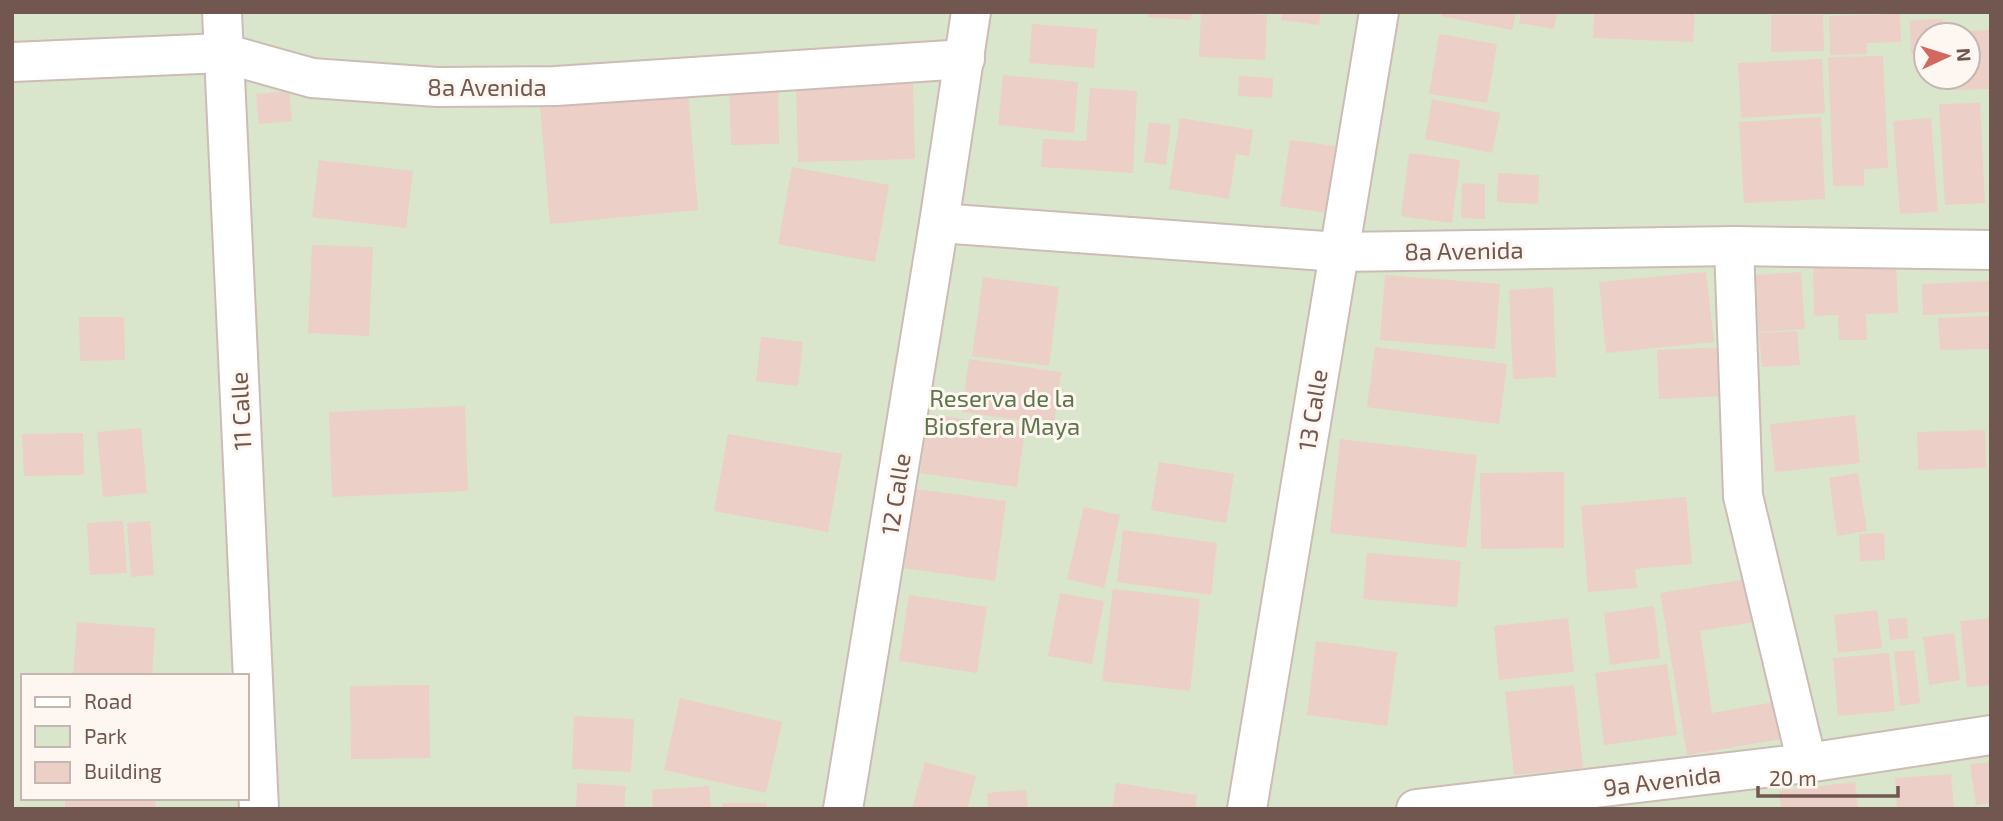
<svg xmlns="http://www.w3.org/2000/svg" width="2003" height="821" font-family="'Exo 2',sans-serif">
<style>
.green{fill:#dae6cb;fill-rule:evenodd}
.building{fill:#eccfc6}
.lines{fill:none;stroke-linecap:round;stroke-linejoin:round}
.minor-casing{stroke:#cdbbb5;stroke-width:42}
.minor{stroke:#fff;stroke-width:38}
.labels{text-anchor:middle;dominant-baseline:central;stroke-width:6;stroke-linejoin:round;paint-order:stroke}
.street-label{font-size:24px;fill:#725751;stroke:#fdf6f1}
.park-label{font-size:24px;fill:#5e764b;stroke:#fdf6f1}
</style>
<rect width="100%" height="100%" fill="#faf2eb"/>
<path class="green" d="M12 12H1991V809H12ZM1926 35H1968V77H1926ZM23 676H247V798H23Z"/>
<g class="building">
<path d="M1148 12H1192L1191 20 1148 17Z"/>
<path d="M1201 12 1267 15 1265 60 1199 57Z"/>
<path d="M1282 12H1321L1319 25 1281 20Z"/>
<path d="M1442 12H1516L1512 30 1441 16Z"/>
<path d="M1521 12H1557L1554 29 1519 23Z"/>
<path d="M1594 12H1695L1693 42 1593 38Z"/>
<path d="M1900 14 1901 42 1867 43V54L1830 55 1829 16Z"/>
<path d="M1771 15H1823L1824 51 1771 52Z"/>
<path d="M1943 19 1944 35H1926V54H1911L1910 20Z"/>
<path d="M1032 24 1097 29 1094 68 1029 63Z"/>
<path d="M1991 30V89L1950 90V77H1968V35H1949V32Z"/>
<path d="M1439 34 1497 44 1487 103 1429 94Z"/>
<path d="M1883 56 1888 168 1864 169V186H1833L1828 57Z"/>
<path d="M1822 59 1825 113 1741 118 1738 63Z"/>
<path d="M1003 75 1078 82 1074 133 998 125Z"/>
<path d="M1239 76 1273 78 1272 98 1238 96Z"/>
<path d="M778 82 779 144 731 145 729 84Z"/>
<path d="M913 84 915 159 798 162 796 86Z"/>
<path d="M1090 88 1137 91 1133 173 1041 167 1043 139 1086 141Z"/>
<path d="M289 91 292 121 259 124 256 94Z"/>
<path d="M688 93 698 210 550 224 540 106Z"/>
<path d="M1432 99 1500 113 1492 153 1425 139Z"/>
<path d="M1980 103 1985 203 1945 205 1939 104Z"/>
<path d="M1821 117 1825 199 1744 203 1739 122Z"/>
<path d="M1180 118 1253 130 1249 156 1236 154 1229 199 1169 189Z"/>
<path d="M1931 118 1938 212 1900 214 1893 121Z"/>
<path d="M1149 122 1171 125 1166 165 1144 162Z"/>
<path d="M1290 140 1335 146 1326 213 1280 206Z"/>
<path d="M1409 153 1460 160 1452 223 1401 216Z"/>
<path d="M319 160 413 171 406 228 312 217Z"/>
<path d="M792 167 889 185 875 262 778 244Z"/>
<path d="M1498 173 1539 175 1538 204 1497 202Z"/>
<path d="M1462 183 1485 184V219L1461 218Z"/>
<path d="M312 245 373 247 369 336 308 333Z"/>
<path d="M1896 261 1898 313 1866 314 1867 340H1839L1838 315 1814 316 1813 263Z"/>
<path d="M1706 272 1714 342 1606 353 1599 282Z"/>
<path d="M1801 272 1805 329 1759 332 1755 275Z"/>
<path d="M1385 275 1500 284 1495 349 1380 340Z"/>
<path d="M983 277 1059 287 1049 366 972 356Z"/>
<path d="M1991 281V312L1923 315 1922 284Z"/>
<path d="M1553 287 1556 377 1513 379 1509 290Z"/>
<path d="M1991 316V349L1940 350 1938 318Z"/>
<path d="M79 317H124L125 360 80 361Z"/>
<path d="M1797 331 1800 365 1762 367 1759 333Z"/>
<path d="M761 337 803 342 798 386 756 381Z"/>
<path d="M1375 347 1507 364 1499 424 1367 407Z"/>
<path d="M1725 347 1727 396 1659 399 1657 350Z"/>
<path d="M969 359 1061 372 1054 425 962 412Z"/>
<path d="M465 406 468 491 332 497 329 412Z"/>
<path d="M929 414 1025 428 1017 487 920 473Z"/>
<path d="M1855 415 1860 463 1775 472 1770 424Z"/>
<path d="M141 428 147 493 103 497 97 432Z"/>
<path d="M1985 430 1986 468 1918 470 1917 432Z"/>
<path d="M83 433 84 475 24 476 22 434Z"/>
<path d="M728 434 842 454 828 532 714 511Z"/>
<path d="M1340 439 1477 455 1466 548 1330 533Z"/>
<path d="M1159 462 1234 474 1226 523 1151 510Z"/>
<path d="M1564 472V548L1481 549 1480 473Z"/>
<path d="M1858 473 1867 531 1837 536 1829 478Z"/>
<path d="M915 489 1006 501 995 581 904 568Z"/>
<path d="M1686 497 1692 564 1635 569 1637 588 1588 592 1581 506Z"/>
<path d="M1084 507 1120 515 1104 588 1067 579Z"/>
<path d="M123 521 127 573 90 575 87 523Z"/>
<path d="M150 521 154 575 131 577 127 523Z"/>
<path d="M1123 530 1217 543 1211 595 1117 582Z"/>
<path d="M1884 533 1885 560 1860 561 1859 534Z"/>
<path d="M1367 553 1461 561 1457 607 1363 599Z"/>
<path d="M1747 579 1754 622 1700 631 1712 713 1774 702 1781 739 1687 755 1660 593Z"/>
<path d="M1113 589 1200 599 1190 691 1102 681Z"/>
<path d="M1060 593 1104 601 1092 664 1048 656Z"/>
<path d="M909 595 987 607 977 673 899 661Z"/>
<path d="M1654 606 1660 658 1610 665 1604 613Z"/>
<path d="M1877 610 1882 648 1838 653 1834 615Z"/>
<path d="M1568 618 1574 672 1499 680 1494 626Z"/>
<path d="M1907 618 1908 638 1890 640 1888 619Z"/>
<path d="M1991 618V685L1967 687 1960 621Z"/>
<path d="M77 622 155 628 152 676H73Z"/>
<path d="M1954 633 1960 680 1929 685 1923 637Z"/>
<path d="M1316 641 1397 652 1387 726 1307 715Z"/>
<path d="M1914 650 1920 703 1900 706 1894 652Z"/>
<path d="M1889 653 1895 711 1838 716 1833 658Z"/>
<path d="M1667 664 1677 735 1604 745 1595 673Z"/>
<path d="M429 685 430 758 351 759 350 686Z"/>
<path d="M1574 685 1583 768 1514 775 1505 692Z"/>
<path d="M680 698 782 722 766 793 664 770Z"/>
<path d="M574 716 634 719 631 772 572 769Z"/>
<path d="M925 762 976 776 967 809H912Z"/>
<path d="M1991 762V803L1976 805 1970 764Z"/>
<path d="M1951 774 1954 809H1897L1895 778Z"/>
<path d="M1855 782 1858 809H1781L1779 791Z"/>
<path d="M577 783 626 786 624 809H576Z"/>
<path d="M1116 783 1197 795 1195 809H1112Z"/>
<path d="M709 786 711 809H653L652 790Z"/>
<path d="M1026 790 1028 809H988L987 793Z"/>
<path d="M104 798H155L156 809H65V801Z"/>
<path d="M722 803H767L766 809H722Z"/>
</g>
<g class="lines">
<g class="minor-casing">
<g id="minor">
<path d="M222 12 259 809"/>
<path d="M12 62 223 53 312 78 437 87 556 86 965 59"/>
<path d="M939 223 1338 252 1734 246 1991 250"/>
<path d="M1734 246 1743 496 1807 763"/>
<path d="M843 809 939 223 971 12"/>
<path d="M1247 809 1379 12"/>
<path d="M1416 809 1807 763 1991 735"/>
</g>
</g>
<use href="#minor" class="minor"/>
</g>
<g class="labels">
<g class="street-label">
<text x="487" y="86">8a Avenida</text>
<text transform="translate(1464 250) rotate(-1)">8a Avenida</text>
<text transform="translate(1312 410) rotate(-81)">13 Calle</text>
<text transform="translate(240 411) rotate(-93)">11 Calle</text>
<text transform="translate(895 494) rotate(-81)">12 Calle</text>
<text transform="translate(1662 780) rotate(-7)">9a Avenida</text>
</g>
<g class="park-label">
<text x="1002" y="397">Reserva de la<tspan x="1002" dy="28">Biosfera Maya</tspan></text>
</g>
</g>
<rect width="2003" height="821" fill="none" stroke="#725751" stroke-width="28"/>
<rect x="21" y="674" width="228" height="126" fill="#fdf6f1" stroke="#c5b6b1" stroke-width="2"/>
<rect x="35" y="697" width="35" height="10" fill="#ffffff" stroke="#c5b6b1" stroke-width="2"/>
<text x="84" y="709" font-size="21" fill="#725751">Road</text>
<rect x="35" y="726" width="35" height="21" fill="#dae6cb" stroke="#c5b6b1" stroke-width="2"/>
<text x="84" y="744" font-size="21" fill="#725751">Park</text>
<rect x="35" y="762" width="35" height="21" fill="#eccfc6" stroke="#c5b6b1" stroke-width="2"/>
<text x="84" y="779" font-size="21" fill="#725751">Building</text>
<g transform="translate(1947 56) rotate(86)"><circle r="33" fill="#fdf6f1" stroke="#c5b6b1" stroke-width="2"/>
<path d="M0-5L12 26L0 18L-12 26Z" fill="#d36861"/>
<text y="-10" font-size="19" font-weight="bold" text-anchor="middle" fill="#725751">N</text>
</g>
<path d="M1758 786v10h140v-10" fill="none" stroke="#725751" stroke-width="3.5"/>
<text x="1769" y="786" font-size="21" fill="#725751" stroke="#fdf6f1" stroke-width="5" paint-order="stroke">20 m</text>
</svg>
